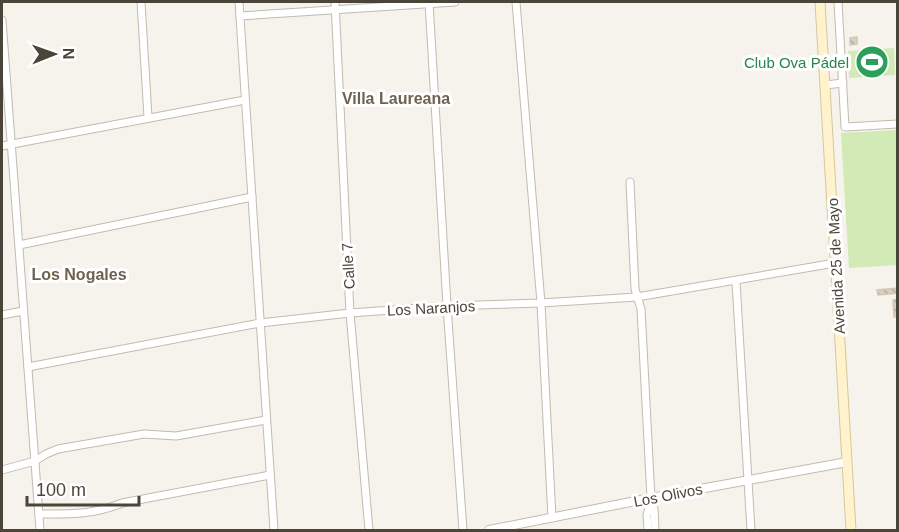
<svg xmlns="http://www.w3.org/2000/svg" width="899" height="532" font-family="Arial,sans-serif">
<style>
.pitch{fill:#d2eab5}
.building{fill:url(#building-back-hatch);stroke:#d3c7b4;stroke-width:1.5}
.lines{fill:none;stroke-linecap:round;stroke-linejoin:round}
.minor-casing{stroke:#c2bbae;stroke-width:9}
.tertiary-casing{stroke:#c2bbae;stroke-width:10}
.secondary-casing{stroke:#d6c79b;stroke-width:11}
.minor{stroke:#fff;stroke-width:7}
.tertiary{stroke:#fff;stroke-width:8}
.secondary{stroke:#fff3cd;stroke-width:9}
.labels{text-anchor:middle;dominant-baseline:central;stroke-width:6;stroke-linejoin:round;paint-order:stroke}
.leisure-label{font-size:15px;fill:#27864d;stroke:#fff;text-anchor:end}
.street-label{font-size:15px;fill:#4b4439;stroke:#fff}
.neighbourhood-label{font-size:16px;font-weight:bold;fill:#6e6250;stroke:#fff}
</style>
<defs>
<pattern id="building-back-hatch" width="6" height="6" patternUnits="userSpaceOnUse" patternTransform="scale(1.5)"><rect width="6" height="6" fill="#d8cfc1"/><path d="M-1 5l2 2M0 0l6 6M5-1l2 2" fill="none" stroke="#b1aa9e"/></pattern>
</defs>
<rect width="100%" height="100%" fill="#f6f3ec"/>
<g class="pitch">
<path d="M894 48 895 75 849 78 848 51Z"/>
<path d="M897 130V265L849 268 841 133Z"/>
</g>
<g class="building">
<path d="M857 37V44L850 45V38Z"/>
<path d="M885 64V74L867 75V65Z"/>
<path d="M898 288V293L878 295 877 290Z"/>
<path d="M898 299V316L894 317 893 300Z"/>
</g>
<g class="lines">
<g class="minor-casing">
<g id="minor">
<path d="M141 2 148 117"/>
<path d="M239 2 274 530"/>
<path d="M335 2 350 313 369 530"/>
<path d="M429 2 447 306 463 530"/>
<path d="M516 2 541 303 552 518"/>
<path d="M838 2 845 127 898 124"/>
<path d="M240 16 455 2"/>
<path d="M2 20 40 530"/>
<path d="M825 85 843 83"/>
<path d="M2 146 245 100"/>
<path d="M630 182 635 289 641 309 651 498 654 509 655 530"/>
<path d="M19 245 252 197"/>
<path d="M736 282 751 530"/>
<path d="M2 315 23 311"/>
<path d="M28 367 260 323 350 313 447 306 541 303 637 297 835 263"/>
<path d="M2 470 35 461 46 454 58 449 144 434 176 436 266 420"/>
<path d="M39 514C70 514 93 515 122 503L270 475"/>
<path d="M648 530 647 515 651 500"/>
</g>
</g>
<g class="tertiary-casing">
<path id="tertiary" d="M489 530 651 498 847 462"/>
</g>
<g class="secondary-casing">
<path id="secondary" d="M820 2 851 530"/>
</g>
<use href="#minor" class="minor"/>
<use href="#tertiary" class="tertiary"/>
<use href="#secondary" class="secondary"/>
</g>
<defs>
<g id="stadium-disc" transform="scale(1.725)"><circle r="9.5" fill="#2e9e5b" stroke="#fff"/><path d="M0-5a6.5 5 0 1 0 0 10a6.5 5 0 1 0 0-10ZM-3.5-1.8h7v3.6h-7Z" fill="#fff"/></g>
</defs>
<g fill-rule="evenodd">
<use href="#stadium-disc" x="872" y="62"/>
</g>
<g class="labels">
<g class="leisure-label">
<text x="849" y="62">Club Ova Pádel</text>
</g>
<g class="street-label">
<text transform="translate(348 266) rotate(-93)">Calle 7</text>
<text transform="translate(836 266) rotate(-93)">Avenida 25 de Mayo</text>
<text transform="translate(431 308) rotate(-3)">Los Naranjos</text>
<text transform="translate(668 495) rotate(-11)">Los Olivos</text>
</g>
<g class="neighbourhood-label">
<text x="396" y="98">Villa Laureana</text>
<text x="79" y="274">Los Nogales</text>
</g>
</g>
<rect width="899" height="532" fill="none" stroke="#4b4439" stroke-width="6"/>
<g transform="translate(54 54) rotate(89)" stroke="#ffffff" stroke-width="4.5" paint-order="stroke">
<path d="M0-4.5L10 22L0 15L-10 22Z" fill="#4b4439"/>
<text y="-9" font-size="16" font-weight="bold" text-anchor="middle" fill="#4b4439">N</text>
</g>
<path d="M27 496v9h112v-9" fill="none" stroke="#4b4439" stroke-width="3"/>
<text x="36" y="496" font-size="18" fill="#4b4439" stroke="#ffffff" stroke-width="4.5" paint-order="stroke">100 m</text>
</svg>
